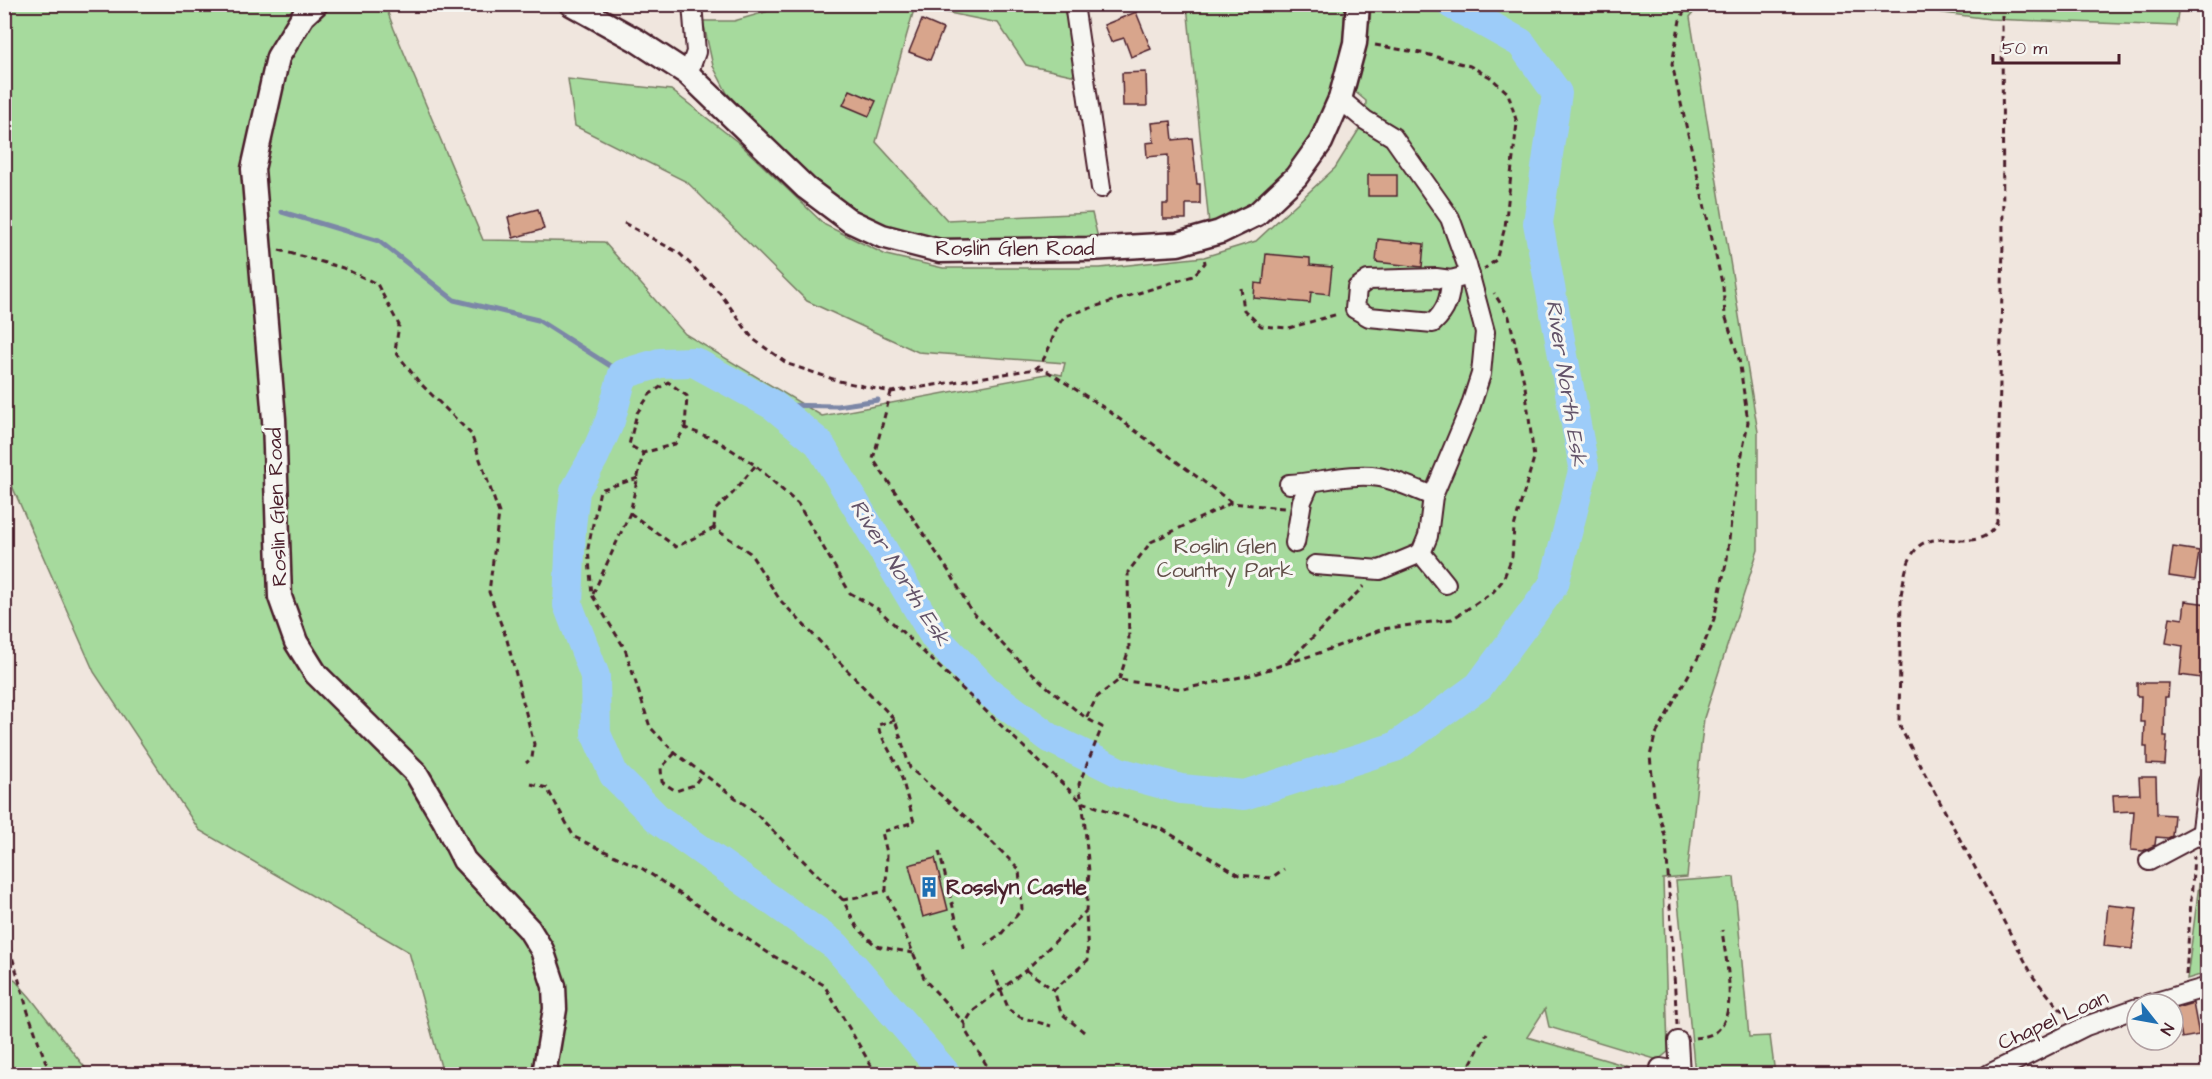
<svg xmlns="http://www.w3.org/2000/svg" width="2212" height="1079" font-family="'Architects Daughter',sans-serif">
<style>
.green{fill:#a6da9d;stroke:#787c64;stroke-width:1.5}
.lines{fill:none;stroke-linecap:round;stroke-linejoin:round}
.stream{stroke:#7c87a7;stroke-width:5}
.river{stroke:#9dccf9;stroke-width:30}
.building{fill:#d8a58c;stroke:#4a1f2b;stroke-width:1.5}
.minor-casing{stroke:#4a1f2b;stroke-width:22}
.major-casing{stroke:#4a1f2b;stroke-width:27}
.path{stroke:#4a1f2b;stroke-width:3;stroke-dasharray:6 4.5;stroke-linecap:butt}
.minor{stroke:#f6f6f2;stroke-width:18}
.major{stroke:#f6f6f2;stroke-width:22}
.path-bridge{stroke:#4a1f2b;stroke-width:3;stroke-dasharray:6 4.5;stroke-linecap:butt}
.labels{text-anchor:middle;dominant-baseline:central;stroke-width:6;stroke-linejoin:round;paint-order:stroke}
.street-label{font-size:21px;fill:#4a1f2b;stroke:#f6f6f2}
.park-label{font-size:21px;fill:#614e48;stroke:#f6f6f2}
.poi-label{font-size:21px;font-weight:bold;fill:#4a1f2b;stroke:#f6f6f2;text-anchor:start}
.water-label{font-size:22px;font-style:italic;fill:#635369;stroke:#f6f6f2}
</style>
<rect width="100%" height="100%" fill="#f0e6de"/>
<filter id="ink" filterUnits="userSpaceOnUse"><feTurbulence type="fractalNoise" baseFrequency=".0167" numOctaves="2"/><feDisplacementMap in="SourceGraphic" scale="12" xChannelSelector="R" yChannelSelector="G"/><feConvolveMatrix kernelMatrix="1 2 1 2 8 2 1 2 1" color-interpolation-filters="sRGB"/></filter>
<g filter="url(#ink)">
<g class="green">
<path d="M778 4 1077 5 1081 77 1026 65 998 23 915 6 876 142 947 220 1092 213 1098 238 944 240 885 228 853 212 810 180 727 93 713 66 703 21H734L776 9Z"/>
<path d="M4 5H385L394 29 483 240 604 242 685 334 822 416 1052 373 1062 375 1065 363 918 352 807 301 687 182 575 126 568 79 671 90 739 143 825 225 886 255 943 268H1100L1204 257 1256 241 1335 168 1365 120 1366 101 1353 90 1271 190 1236 214 1209 224 1187 5H1345L1344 21 1370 23 1371 5H1699L1690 17 1758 432V550L1704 718 1687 877 1663 879 1668 1052 1658 1060 1549 1027 1545 1009 1527 1037 1654 1074H443L409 952 199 830 94 672 5 470Z"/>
<path d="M1882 5H2179L2176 26 1990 19Z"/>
<path d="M2204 845H2207V973L2187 979Z"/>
<path d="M1734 877 1749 1037 1770 1036 1775 1074H1695L1676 881Z"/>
<path d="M4 968 30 997 90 1074H5Z"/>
</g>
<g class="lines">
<g class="stream">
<path d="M282 212 379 241 454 300 538 320 623 374"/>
<path d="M773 405 837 406 878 400"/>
</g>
<path class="river" d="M946 1074 836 946 659 820 614 775 596 734 595 676 568 605 571 527 575 491 594 457 610 421 623 374 660 363 694 362 773 405 819 443 935 637 986 690 1050 738 1119 772 1181 789 1244 795 1395 747 1479 686 1554 584 1584 467 1538 223 1557 93 1521 43 1451 4"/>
</g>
<g class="building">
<path d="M1136 12 1151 49 1131 57 1124 38 1111 42 1104 25Z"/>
<path d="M922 20 943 29 930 60 909 52Z"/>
<path d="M1146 72 1147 106H1123L1122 73Z"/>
<path d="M850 90 876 101 869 116 843 105Z"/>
<path d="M1171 121 1173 140 1192 138 1197 184H1200V204H1186V219H1163V204H1168V155L1147 157 1146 143 1154 142 1152 123Z"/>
<rect x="1368" y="175" width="29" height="21"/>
<path d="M538 209 544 229 513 238 508 217Z"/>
<path d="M1378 239 1424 244 1422 267 1376 262Z"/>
<path d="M1266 254 1310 258V265L1332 267 1329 294 1311 292 1310 303 1254 298 1255 283 1263 284Z"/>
<path d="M2173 547 2199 551 2195 580 2169 576Z"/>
<path d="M2185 601 2208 604 2202 655 2208 656V679L2180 675 2183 646 2166 643 2170 617 2183 619Z"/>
<path d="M2137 683H2169L2168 697H2165L2164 736H2167L2165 765 2147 764V747H2144L2145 722H2140L2141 696H2137Z"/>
<path d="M2139 777H2156L2157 814 2174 815 2172 836 2168 838 2156 837 2155 845 2143 851 2131 850 2134 811 2114 812 2113 795 2140 794Z"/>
<path d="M935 858 948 910 923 917 909 865Z"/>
<path d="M2108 905 2137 908 2132 949 2104 946Z"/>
<path d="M2193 1003 2199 1035 2182 1038 2180 1028 2173 1029V1009Z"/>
</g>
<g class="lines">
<g class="minor-casing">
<g id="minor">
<path d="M1074 4 1101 188"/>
<path d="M688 74 696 52 692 4"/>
<path d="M1451 280C1450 298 1447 310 1433 323L1369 317 1355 309 1357 288 1368 280 1436 278 1451 280 1470 275"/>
<path d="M1289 484C1317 483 1352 472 1379 477 1397 480 1416 490 1433 496"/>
<path d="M1295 543 1302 501 1310 483"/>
<path d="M1421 553 1446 584"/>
<path d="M1315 565 1380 570 1421 553 1428 536 1433 496 1470 408 1481 374 1485 332 1467 265 1450 218 1393 137 1365 120 1340 99"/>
<path d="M2201 837 2208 782"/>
<path d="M2149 861 2196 836 2208 837"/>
<path d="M2149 1004 2208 987"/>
<path d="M1678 1041 1680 1074"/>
<path d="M1660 1068 1679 1071"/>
<path d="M1989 1074 2086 1026 2137 1008"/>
</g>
</g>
<g class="major-casing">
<g id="major">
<path d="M316 4 303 16 278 57 253 169 274 419 280 597 296 642 316 674 416 773 445 822 464 860 529 929 542 950 554 986 555 1009 544 1074"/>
<path d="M571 4 636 40 688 74 806 188 850 221 882 236 940 251 1088 249 1178 244 1220 232 1257 214 1296 177 1321 142 1340 99 1355 43 1358 4"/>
</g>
</g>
<g class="path">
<path d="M2002 15 2003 243 1997 522C1982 556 1941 528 1919 546 1906 558 1904 579 1901 595L1899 721 1901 729 2034 978 2060 1009 2069 1015"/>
<path d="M1375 45 1426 54 1470 66 1490 77 1508 93 1517 123 1505 227 1496 260 1484 269"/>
<path d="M624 223 679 253 720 293 753 339 788 364 839 381 891 392 1035 369C1051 356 1051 331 1065 316L1193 276 1205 263 1204 257"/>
<path d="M279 250 343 268 377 284 399 325 395 351 419 382 471 434 499 513 489 592 507 640 534 744 532 758 526 763"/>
<path d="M1241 288 1244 310 1261 326 1289 328 1338 314"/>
<path d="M1037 369H1044L1106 409 1231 502"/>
<path d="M891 392 873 459 952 576 970 609 1007 649 1046 686 1086 718"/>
<path d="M685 428 687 396 668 382 650 394 637 413 629 445 643 453 675 444 685 428 716 440 755 465 798 504 850 593 878 609 1082 802 1162 829 1239 875 1271 878 1284 869"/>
<path d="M755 466 733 493 715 510 714 528 750 553 780 600 895 720 910 768 976 826 1019 869 1022 909 1002 933 985 945"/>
<path d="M638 478 600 490 588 548 592 595 625 649 650 727 675 753 752 810 843 900 857 927 876 946 913 953"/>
<path d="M630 513 676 547 714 528"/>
<path d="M593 594 630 513 643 453"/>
<path d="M1288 662 1364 586"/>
<path d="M1119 680 1129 649 1128 572 1151 542 1231 503 1284 508"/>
<path d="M895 720 878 725 880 733 900 771 914 822 882 832 887 853 886 891 925 980 965 1024"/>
<path d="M675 753 661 768 662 782 676 791 694 785 703 773"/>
<path d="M531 784 547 788 574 837 643 869 770 954 824 985 876 1074"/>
<path d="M939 851 964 951"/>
<path d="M843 900 886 891"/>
<path d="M2205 921H2208"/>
<path d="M4 928 28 1012 50 1074"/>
<path d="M1026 970 1054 990"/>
<path d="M2186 975 2194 856"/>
<path d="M1677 1025 1666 840 1654 795 1650 756 1655 736 1700 654 1714 619 1727 559 1733 502 1748 422 1739 359 1725 315 1723 287 1672 64 1680 20 1688 4"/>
<path d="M1084 1032 1061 1013 1054 990 1088 960 1086 911 1089 872 1084 816 1079 784 1102 727 1086 718 1097 697 1119 680 1183 689 1251 675 1319 653 1383 629 1452 619 1493 592 1503 580 1512 557 1514 527 1534 458 1525 386 1509 317 1494 293"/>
<path d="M1695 1038C1702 1037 1711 1036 1717 1031 1739 1011 1725 957 1722 930"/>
<path d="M992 1074 965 1030V1024L972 1012 1026 970 1086 911"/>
<path d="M1469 1074 1471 1063 1487 1033"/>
</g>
<use href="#minor" class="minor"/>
<use href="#major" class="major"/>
<path class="path-bridge" d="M993 971 1009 1010 1020 1017 1051 1026"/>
</g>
</g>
<defs>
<g id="building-bare" transform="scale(1.62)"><path d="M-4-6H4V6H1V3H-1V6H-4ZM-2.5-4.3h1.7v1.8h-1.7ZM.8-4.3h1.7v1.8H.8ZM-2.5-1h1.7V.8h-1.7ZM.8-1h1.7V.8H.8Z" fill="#1f6fb2" stroke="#f6f6f2" stroke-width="2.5" paint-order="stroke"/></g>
</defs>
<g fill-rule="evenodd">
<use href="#building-bare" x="929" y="887"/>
</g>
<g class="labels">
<g class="street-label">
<text x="1015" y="248">Roslin Glen Road</text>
<text transform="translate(277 507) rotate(-92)">Roslin Glen Road</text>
<text transform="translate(2053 1020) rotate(-24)">Chapel Loan</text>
</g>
<g class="park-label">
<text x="1225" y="546">Roslin Glen<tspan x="1225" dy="24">Country Park</tspan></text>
</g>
<g class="poi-label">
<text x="946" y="887">Rosslyn Castle</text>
</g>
<g class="water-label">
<text transform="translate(1566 383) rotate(81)">River North Esk</text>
<text transform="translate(900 573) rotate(58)">River North Esk</text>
</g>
</g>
<rect width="2212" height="1079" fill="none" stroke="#f6f6f2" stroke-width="24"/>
<rect x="12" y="12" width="2188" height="1055" fill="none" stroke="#4a1f2b" stroke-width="2" filter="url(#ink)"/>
<g transform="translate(2155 1022) rotate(121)"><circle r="28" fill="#f6f6f2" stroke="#b1a0a2" stroke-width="1.5"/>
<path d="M0-4.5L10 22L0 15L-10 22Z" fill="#1f6fb2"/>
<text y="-9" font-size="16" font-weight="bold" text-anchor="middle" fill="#4a1f2b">N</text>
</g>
<path d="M1993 54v9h126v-9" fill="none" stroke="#4a1f2b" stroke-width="3"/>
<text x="2002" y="54" font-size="18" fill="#4a1f2b" stroke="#f6f6f2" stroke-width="4.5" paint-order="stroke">50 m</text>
</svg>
